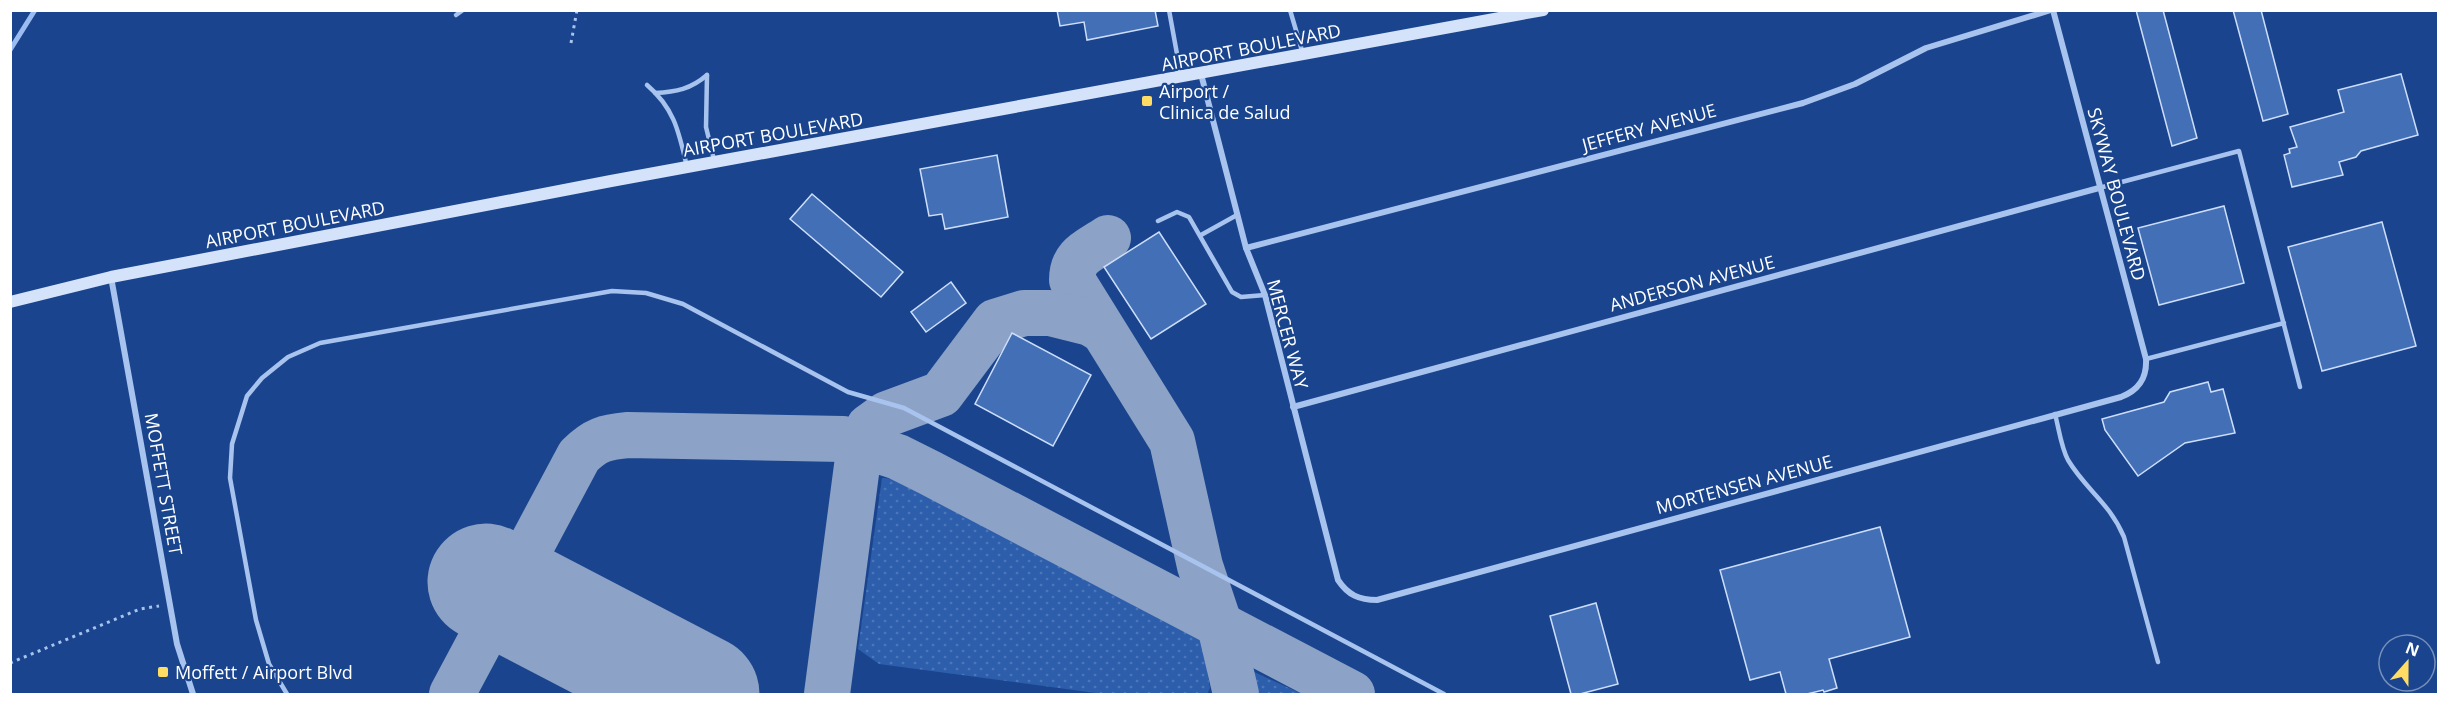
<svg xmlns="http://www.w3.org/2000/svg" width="2449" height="705" font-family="'Open Sans',sans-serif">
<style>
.grass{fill:url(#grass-dots)}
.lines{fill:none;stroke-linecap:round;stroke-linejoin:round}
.stream{stroke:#9abcf0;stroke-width:5}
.taxiway{stroke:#8ca2c6;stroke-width:46}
.runway{stroke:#8ca2c6;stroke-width:117}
.building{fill:#436fb6;stroke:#cddefa;stroke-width:1.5}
.path{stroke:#a7c3ee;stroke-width:3;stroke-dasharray:3 4.5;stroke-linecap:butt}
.lane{stroke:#a7c3ee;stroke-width:4.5}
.street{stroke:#a7c3ee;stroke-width:6}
.secondary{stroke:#d4e2fa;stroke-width:12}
.poi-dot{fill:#ffdc64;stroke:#1a458e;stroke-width:2}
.labels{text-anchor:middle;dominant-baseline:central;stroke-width:4.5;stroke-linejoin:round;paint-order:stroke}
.street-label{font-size:18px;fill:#fff;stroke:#1a458e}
.poi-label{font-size:18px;fill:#fff;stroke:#1a458e;text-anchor:start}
</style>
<defs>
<pattern id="grass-dots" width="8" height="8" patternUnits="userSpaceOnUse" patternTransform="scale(1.5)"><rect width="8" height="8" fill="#2d5eac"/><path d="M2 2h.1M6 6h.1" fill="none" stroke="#4c76b8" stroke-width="1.8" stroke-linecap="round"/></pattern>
</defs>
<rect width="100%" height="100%" fill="#1a458e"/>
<g class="grass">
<path d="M882 478 901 479 1202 640 1210 688 1207 694H1103L879 664 858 649Z"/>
<path d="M1252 671 1302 694H1259Z"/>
</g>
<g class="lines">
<path class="stream" d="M10 50 35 10"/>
<g class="taxiway">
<path d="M1108 238C1089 251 1072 255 1072 280L1172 441 1200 566 1220 626 1236 694"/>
<path d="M452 694 579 456C595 440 605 437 628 435L843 439 898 457 930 473 1352 694"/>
<path d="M827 694 860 443 869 427 887 414 941 394 995 322 1024 313H1050L1090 323 1102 330"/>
</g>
<path class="runway" d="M486 582 701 694"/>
</g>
<g class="building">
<path d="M1057 10H1155L1158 26 1087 40 1084 22 1060 26Z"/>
<path d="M2136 10H2163L2197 138 2172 146Z"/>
<path d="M2233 10H2261L2288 114 2263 121Z"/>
<path d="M2401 74 2418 135 2361 151 2356 157 2339 162 2343 175 2292 187 2284 155 2290 153 2289 149 2297 147 2290 127 2344 112 2338 90Z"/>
<path d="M997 155 1008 217 945 229 942 214 929 216 920 169Z"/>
<path d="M812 194 903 272 881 297 790 219Z"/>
<path d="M2224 206 2244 283 2159 305 2138 228Z"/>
<path d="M2382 222 2416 346 2322 371 2288 247Z"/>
<path d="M1159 232 1206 304 1151 339 1104 267Z"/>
<path d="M951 282 966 303 926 332 911 312Z"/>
<path d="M1012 333 1091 375 1053 446 975 404Z"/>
<path d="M2208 382 2211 392 2223 389 2235 433 2185 443 2138 476 2105 430 2102 419 2164 402 2170 392Z"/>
<path d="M1880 527 1910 637 1829 659 1837 688 1824 692 1823 690 1807 694H1786L1780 672 1750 680 1720 570Z"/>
<path d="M1596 603 1618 684 1580 694H1571L1550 616Z"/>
</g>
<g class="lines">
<g class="path">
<path d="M571 43 577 10"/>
<path d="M10 663 140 609 159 606"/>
</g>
<g class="lane">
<path d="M1169 10 1181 76"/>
<path d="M1290 10 1303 54"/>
<path d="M456 15 463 10"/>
<path d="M707 75 706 127 714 160"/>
<path d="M647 85C675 109 679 133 687 167"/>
<path d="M655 93C676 92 691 89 707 75"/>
<path d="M2099 188 2239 151 2300 387"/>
<path d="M1158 221 1177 212 1189 217 1232 292 1241 297 1265 295"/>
<path d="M1201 235 1237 215"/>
<path d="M2146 359 2284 323"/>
<path d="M2055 414C2059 429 2061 447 2068 460 2086 490 2109 502 2124 537L2158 662"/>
<path d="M287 694 269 664 256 620 230 478 232 444 247 396 262 378 288 357 320 343 612 291 646 293 683 304 848 392 904 408 1444 694"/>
</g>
<g class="street">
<path d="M1201 74 1246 248 1265 295 1338 580C1348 595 1359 600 1377 600L2121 397C2139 390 2147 378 2146 359L2053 10"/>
<path d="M1246 248 1803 103 1855 84 1926 48 2051 10"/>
<path d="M111 277 177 644 193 694"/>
<path d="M1293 407 2099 188"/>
</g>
<path class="secondary" d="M10 302 111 277 611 181 1543 10"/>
</g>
<g class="poi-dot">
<rect x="1141" y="95" width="12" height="12" rx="3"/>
<rect x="157" y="666" width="12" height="12" rx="3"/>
</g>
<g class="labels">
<g class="street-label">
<text transform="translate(1251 47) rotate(-11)">AIRPORT BOULEVARD</text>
<text transform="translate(1649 127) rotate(-15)">JEFFERY AVENUE</text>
<text transform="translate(773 134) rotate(-10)">AIRPORT BOULEVARD</text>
<text transform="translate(2117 194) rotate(75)">SKYWAY BOULEVARD</text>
<text transform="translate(295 224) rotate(-11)">AIRPORT BOULEVARD</text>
<text transform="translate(1692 283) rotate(-15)">ANDERSON AVENUE</text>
<text transform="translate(1288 334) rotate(75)">MERCER WAY</text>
<text transform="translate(164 484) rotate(80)">MOFFETT STREET</text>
<text transform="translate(1744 484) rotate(-15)">MORTENSEN AVENUE</text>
</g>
<g class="poi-label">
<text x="1159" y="91">Airport /<tspan x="1159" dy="21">Clinica de Salud</tspan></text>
<text x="175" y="672">Moffett / Airport Blvd</text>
</g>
</g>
<rect width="2449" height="705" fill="none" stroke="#ffffff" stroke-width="24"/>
<g transform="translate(2407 663) rotate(21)"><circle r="28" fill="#1a458e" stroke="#768fbb" stroke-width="1.5"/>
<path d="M0-4.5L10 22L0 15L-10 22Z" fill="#ffdc64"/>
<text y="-9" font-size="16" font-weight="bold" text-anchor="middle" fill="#ffffff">N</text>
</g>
</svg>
